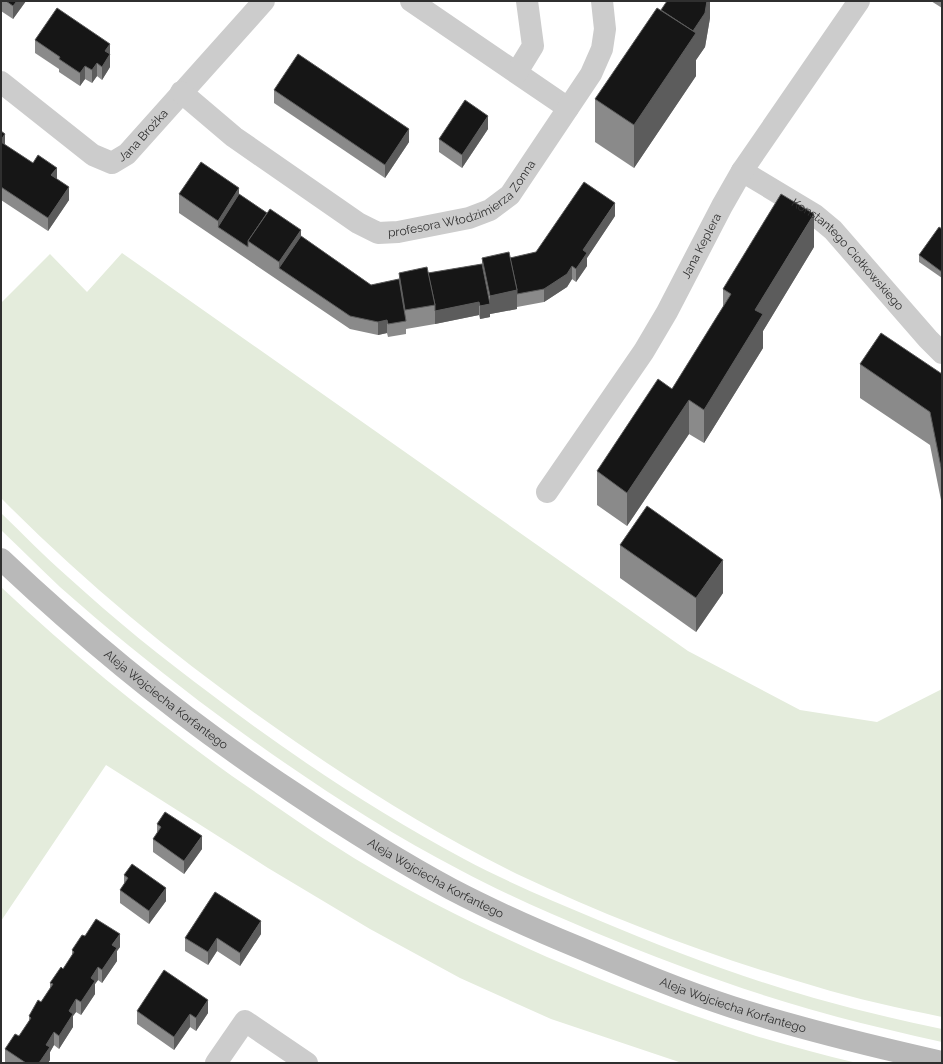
<svg xmlns="http://www.w3.org/2000/svg" width="943" height="1064" font-family="Raleway,sans-serif">
<style>
.green{fill:#e4ecdc}
.lines{fill:none;stroke-linecap:round;stroke-linejoin:round}
.street{stroke:#ccc;stroke-width:22}
.secondary{stroke:#b9b9b9;stroke-width:22}
.wall{fill:#8a8a8a}
.shaded-wall{fill:#5c5c5c}
.building{fill:#161616;stroke:#5c5c5c}
.labels{text-anchor:middle;dominant-baseline:central;stroke-width:4;stroke-linejoin:round;paint-order:stroke}
.street-label{font-size:12px;fill:#2f2f2f;stroke:#fff}
</style>
<rect width="100%" height="100%" fill="#fff"/>
<g class="green">
<path d="M122 253 688 651 800 710 877 722 942 689V1017C899 1008 856 999 814 986 713 957 612 919 517 874 440 836 367 791 296 742 191 670 91 589 1 498V303L50 254 87 292Z"/>
<path d="M1 513C23 534 45 557 68 577 114 619 162 658 212 695 292 756 375 811 464 859 507 882 553 901 598 920 669 950 741 977 814 998 856 1010 899 1020 942 1029V1042C898 1032 853 1022 809 1009 736 988 664 961 594 932 549 913 503 893 460 870 368 822 282 763 199 701 151 664 105 627 60 587 40 568 21 549 1 530Z"/>
<path d="M1 587C74 656 151 718 232 776 277 807 322 839 369 867 426 901 486 930 547 957 615 986 685 1014 756 1036 790 1046 823 1055 857 1063H682L551 1019 460 978 370 929 268 868 106 765 1 921Z"/>
</g>
<g class="lines">
<g class="street">
<path d="M411 1 568 108"/>
<path d="M517 72 533 46 527 1"/>
<path id="s1" d="M1 82 93 155 112 163 127 154 264 1"/>
<path id="s2" d="M181 92 234 137 358 223 378 233 398 232 469 218 490 210 510 195 591 74 602 49 605 29 602 1"/>
<path id="s3" d="M742 171 815 215 833 230 928 339 942 353"/>
<path id="s4" d="M547 492 644 351 667 312 722 206 742 171 859 1"/>
<path d="M216 1063 245 1021 307 1063"/>
</g>
<path class="secondary" id="s5" d="M1 559C92 645 189 724 294 793 345 827 397 860 451 889 493 911 536 930 580 948 630 969 680 990 732 1007 801 1029 871 1046 942 1062"/>
</g>
<g class="wall">
<path d="M1 1H26L13 19 1 11Z"/>
<path d="M710 1V18L705 47 696 60V76L634 168 595 142V99L661 10Z"/>
<path d="M931 1H942V8Z"/>
<path d="M35 40 110 44V67L102 80 97 76 92 83 85 79 80 86 59 72V69L35 53Z"/>
<path d="M274 90 409 142 385 178 274 103Z"/>
<path d="M488 129 462 168 439 152V139Z"/>
<path d="M1 131 5 145 57 179 69 200 48 231 1 200Z"/>
<path d="M179 194H239L301 236 371 285 399 279V273H428L482 264V258H510L536 252 615 216 587 258V266L576 282 572 279 567 287 544 302 517 307V309L490 314V317L480 319 479 315 435 324 406 329V334L388 337 387 333 378 335 350 329 179 213Z"/>
<path d="M942 229V278L919 262V255Z"/>
<path d="M814 247 763 331V348L704 443 689 434 627 526 597 505V471L672 389 723 307V289Z"/>
<path d="M860 364 942 374V505L930 445 860 398Z"/>
<path d="M620 545 723 593 696 632 620 578Z"/>
<path d="M157 824 202 849 184 874 153 852V839L157 833Z"/>
<path d="M124 875 166 901 149 924 120 903V890L124 885Z"/>
<path d="M261 934 240 966 217 951 208 965 185 951V938Z"/>
<path d="M85 936 120 947 117 951V961L102 983 98 980 95 984V994L81 1015 76 1012 73 1016V1027L59 1049 54 1045 50 1052V1060L48 1063H6L5 1062V1049L19 1036 29 1021V1016L41 1002 50 988V983L63 969 72 956V950Z"/>
<path d="M137 1011 208 1013 196 1031 190 1027 174 1050 137 1024Z"/>
</g>
<g class="shaded-wall">
<path d="M17 1H26L13 19V6Z"/>
<path d="M707 1H710V18L705 47 696 60V76L634 168V125L689 38Z"/>
<path d="M110 44V67L102 80V67L105 51Z"/>
<path d="M97 63V76L92 83V70Z"/>
<path d="M85 66V79L80 86V73Z"/>
<path d="M488 116V129L462 168V155Z"/>
<path d="M409 129V142L385 178V165Z"/>
<path d="M5 134V147L1 153V140Z"/>
<path d="M57 168V180L51 175Z"/>
<path d="M69 187V200L48 231V218Z"/>
<path d="M239 188V207L218 227V221Z"/>
<path d="M615 203V216L587 258V266L576 282V269L583 250Z"/>
<path d="M814 214V247L763 331V348L704 443V410L755 310Z"/>
<path d="M301 230V249L279 268V281V262Z"/>
<path d="M572 266V279L567 287 544 302V289Z"/>
<path d="M517 290V309L490 314V317L480 319V306L490 304V296Z"/>
<path d="M479 302V315L435 324V311Z"/>
<path d="M387 320V333L378 335V322Z"/>
<path d="M689 400V434L627 526V493Z"/>
<path d="M723 560V593L696 632V598Z"/>
<path d="M202 836V849L184 874V861Z"/>
<path d="M166 888V901L149 924V911Z"/>
<path d="M261 921V934L240 966V953Z"/>
<path d="M120 934V947L117 951V961L102 983V970L112 945Z"/>
<path d="M217 938V951L208 965V952Z"/>
<path d="M98 967V980L95 984V994L81 1015V1002L91 978Z"/>
<path d="M76 999V1012L73 1016V1027L59 1049V1036L69 1011Z"/>
<path d="M208 1000V1013L196 1031V1018Z"/>
<path d="M190 1014V1027L174 1050V1037Z"/>
<path d="M54 1032V1045L50 1052V1060L48 1063H39L46 1045Z"/>
</g>
<g class="building">
<path d="M6 1H17L13 6Z"/>
<path d="M667 1H707L705 13 693 31 661 10Z"/>
<path d="M57 8 110 44 105 51 110 54 102 67 97 63 92 70 85 66 80 73 59 59 60 57 35 40Z"/>
<path d="M657 8 696 33 634 125 595 99Z"/>
<path d="M298 54 409 129 385 165 274 90Z"/>
<path d="M465 100 488 116 462 155 439 139Z"/>
<path d="M1 131 5 134 1 140Z"/>
<path d="M1 142 33 163 38 155 57 168 51 175 69 187 48 218 1 187Z"/>
<path d="M201 162 239 188 218 221 179 194Z"/>
<path d="M584 182 615 203 583 250 587 253 576 269 572 266 567 274 544 289 517 294V290L510 258 536 252Z"/>
<path d="M239 194 267 213 248 241V247L218 227Z"/>
<path d="M781 194 814 214 755 310 763 314 704 410 689 400 627 493 597 471 658 379 672 389 731 294 723 289Z"/>
<path d="M270 209 301 230 279 262 248 241Z"/>
<path d="M939 227 942 229V272L919 255Z"/>
<path d="M301 236 371 285 399 279 406 321 388 324 387 320 378 322 350 316 279 268Z"/>
<path d="M509 252 517 290 490 296 482 258Z"/>
<path d="M482 264 490 304 480 306 479 302 435 311V305L428 273Z"/>
<path d="M427 267 435 305 405 310 399 273Z"/>
<path d="M881 333 942 374V472L930 412 860 364Z"/>
<path d="M647 506 723 560 696 598 620 545Z"/>
<path d="M165 812 202 836 184 861 153 839 161 827 157 824Z"/>
<path d="M132 864 166 888 149 911 120 890 128 878 124 875Z"/>
<path d="M215 892 261 921 240 953 217 938 208 952 185 938Z"/>
<path d="M96 919 120 934 112 945 117 948 102 970 98 967 91 978 95 981 81 1002 76 999 69 1011 73 1014 59 1036 54 1032 46 1045 50 1047 39 1063H26L5 1049 15 1034 19 1036 31 1018 29 1016 38 1000 41 1002 53 984 50 983 61 967 63 969 74 952 72 950 82 935 85 936Z"/>
<path d="M164 970 208 1000 196 1018 190 1014 174 1037 137 1011Z"/>
</g>
<g class="labels">
<g class="street-label">
<text stroke="none"><textPath href="#s1" startOffset="180">Jana Brożka</textPath></text>
<text stroke="none"><textPath href="#s2" startOffset="338">profesora Włodzimierza Zonna</textPath></text>
<text stroke="none"><textPath href="#s4" startOffset="291">Jana Keplera</textPath></text>
<text stroke="none"><textPath href="#s3" startOffset="136">Konstantego Ciołkowskiego</textPath></text>
<text stroke="none"><textPath href="#s5" startOffset="217">Aleja Wojciecha Korfantego</textPath></text>
<text stroke="none"><textPath href="#s5" startOffset="541">Aleja Wojciecha Korfantego</textPath></text>
<text stroke="none"><textPath href="#s5" startOffset="865">Aleja Wojciecha Korfantego</textPath></text>
</g>
</g>
<rect width="943" height="1064" fill="none" stroke="#2f2f2f" stroke-width="4"/>
</svg>
